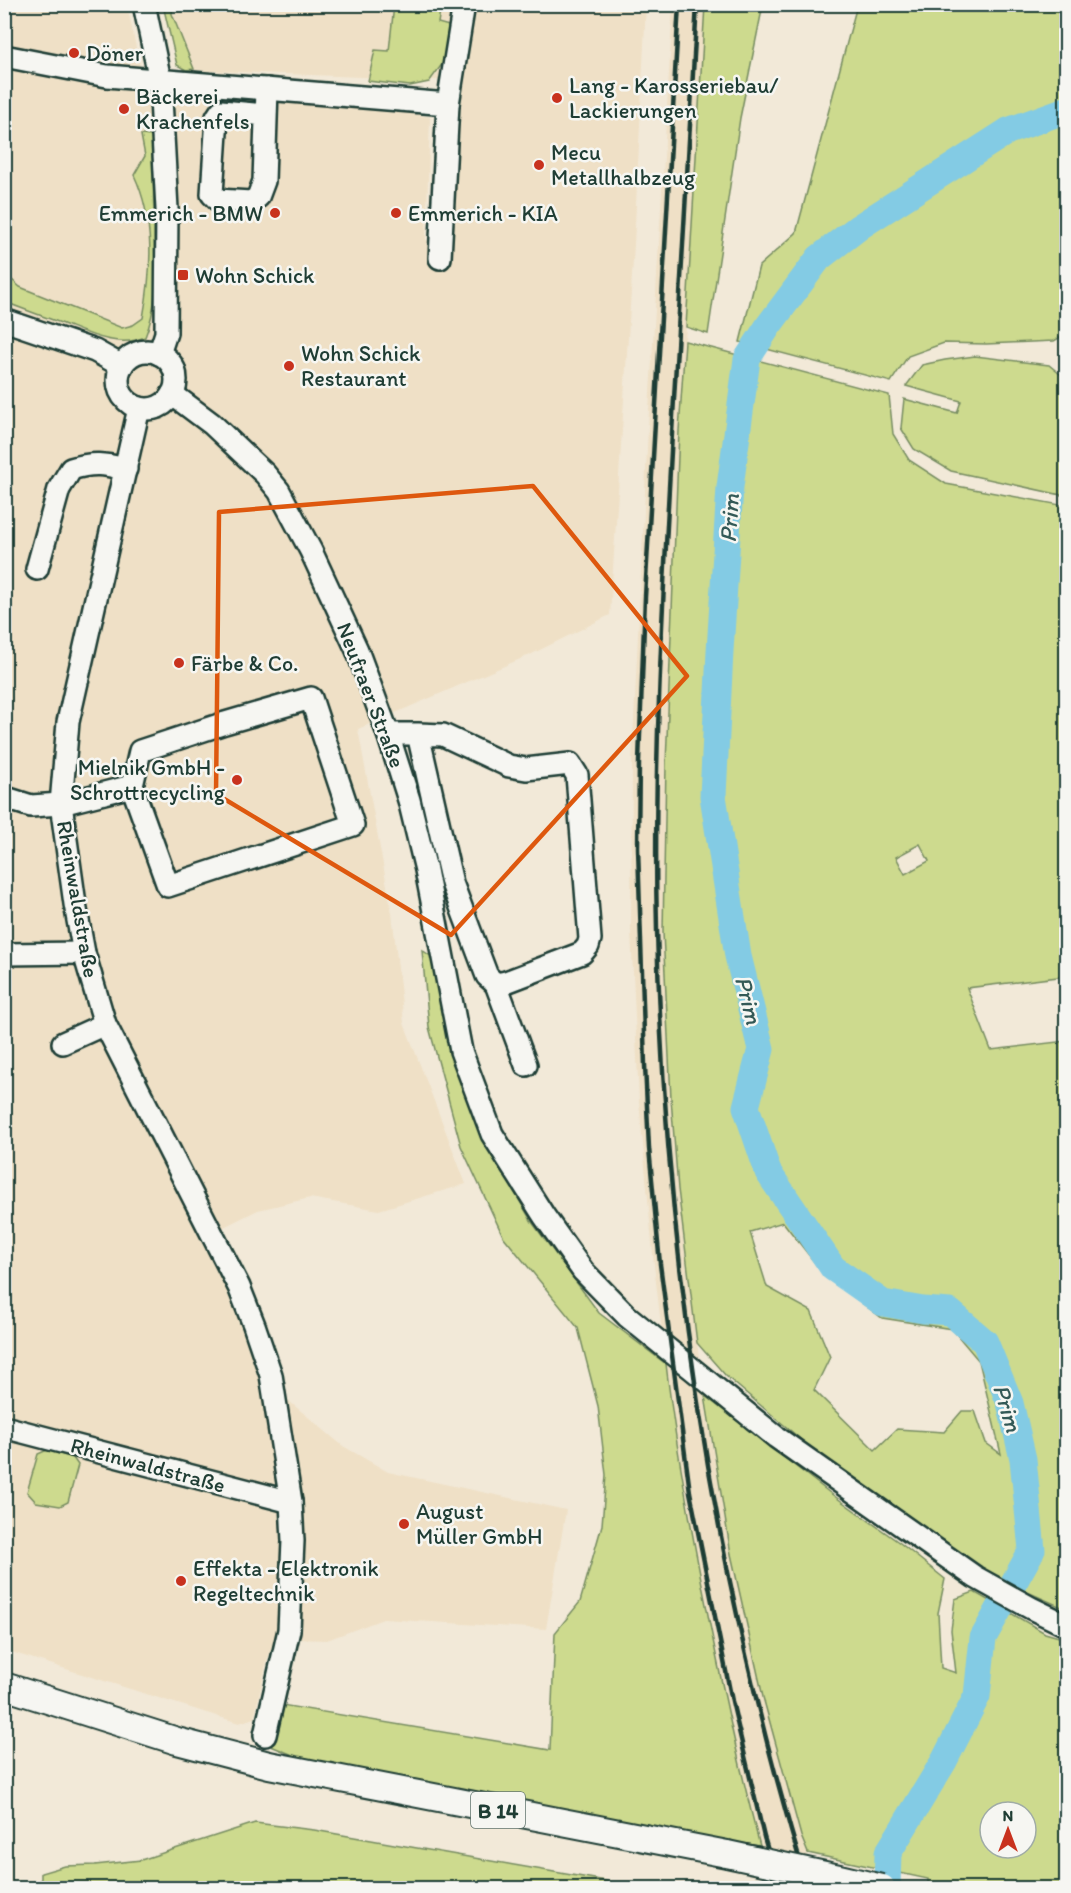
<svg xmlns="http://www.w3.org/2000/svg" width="1071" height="1893" font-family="Itim,sans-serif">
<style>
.built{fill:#efe0c6}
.green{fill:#cdda8e;stroke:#768c61;stroke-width:1.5;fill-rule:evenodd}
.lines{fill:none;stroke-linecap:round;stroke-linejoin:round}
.river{stroke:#83cbe4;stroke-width:27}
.minor-casing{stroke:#1f3d34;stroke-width:26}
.major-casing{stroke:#1f3d34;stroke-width:30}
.minor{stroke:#f6f6f2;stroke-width:21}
.major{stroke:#f6f6f2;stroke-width:26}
.rail{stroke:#1f3d34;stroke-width:4.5}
.major-bridge-casing{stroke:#1f3d34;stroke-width:30;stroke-linecap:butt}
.major-bridge{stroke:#f6f6f2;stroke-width:26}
.marked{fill:none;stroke:#de580e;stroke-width:4.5;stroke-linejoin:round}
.poi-dot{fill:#c8321e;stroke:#f6f6f2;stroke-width:2}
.labels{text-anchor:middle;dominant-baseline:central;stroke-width:5;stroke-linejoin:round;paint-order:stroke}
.shield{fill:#f6f6f2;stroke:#60746d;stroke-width:1.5}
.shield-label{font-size:21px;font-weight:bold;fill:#1f3d34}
.poi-label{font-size:22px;fill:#1f3d34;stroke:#f6f6f2;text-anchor:start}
.street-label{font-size:22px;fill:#1f3d34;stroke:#f6f6f2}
.water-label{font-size:24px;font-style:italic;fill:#335957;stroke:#f6f6f2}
</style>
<rect width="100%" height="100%" fill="#f2e9d8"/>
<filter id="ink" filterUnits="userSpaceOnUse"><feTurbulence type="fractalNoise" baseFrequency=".0167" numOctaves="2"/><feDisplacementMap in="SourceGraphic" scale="12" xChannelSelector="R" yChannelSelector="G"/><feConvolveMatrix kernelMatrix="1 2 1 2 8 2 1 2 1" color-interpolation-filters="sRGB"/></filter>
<g filter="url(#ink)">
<g class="built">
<path d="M5 5H127L145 90 394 110 430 117 426 240 450 243 462 81 186 70 177 65 163 5H646L634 245 610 615 532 654 358 729 392 913 404 1023 466 1184 379 1210 310 1198 258 1210 200 1239 233 1299 262 1388 284 1397 343 1446 388 1472 566 1510 546 1629 383 1619 327 1640 296 1639 276 1634 267 1661 254 1718 239 1723 5 1650Z"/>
<path d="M673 5H705L691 251 679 431 666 764 663 932 671 1098 678 1189 686 1263 707 1416 731 1554 763 1697 801 1836 819 1888H772L748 1801 726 1702 697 1561 672 1418 654 1265 639 1101 631 931 632 761 648 428Z"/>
</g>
<g class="green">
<path d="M163 5H173L172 14 194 69 186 70 177 65Z"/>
<path d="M394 5H441L438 23 449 26 443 63 429 82 410 86 368 81 375 50 389 51Z"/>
<path d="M705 5H763L740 118 708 334 686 327Z"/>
<path d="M857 5H1066V334L1054 341 986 344 944 343 908 356 891 382 740 342 759 266 796 233Z"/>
<path d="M141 135 152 136C153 169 154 203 154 237 155 272 159 303 145 337 118 349 87 333 61 323 42 316 23 309 5 302V257L11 259V279L20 287 122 328 133 325 143 318C152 270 155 220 134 175L145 156Z"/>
<path d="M685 341 889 395 893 434 909 460 946 484 1066 506V976L967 988 991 1050 1066 1041V1609L987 1574 824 1459 726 1376 697 1343 678 1189 671 1098 663 932 666 764 679 431ZM920 844 929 861 905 874 896 857ZM783 1222 825 1276 882 1318 952 1329 979 1361 1001 1454 986 1443 975 1411H962L944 1432 897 1429 875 1450 814 1390 830 1357 811 1311 767 1287 750 1232Z"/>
<path d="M975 356 1049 365 1066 379V496L951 471 914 449 901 428 904 399 957 413 961 401 906 386 922 365 945 360Z"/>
<path d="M422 950 432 957 452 1052 484 1140 532 1222 599 1313 666 1364C676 1450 692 1535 709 1620 724 1695 740 1771 760 1846L586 1818 300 1758 271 1746 282 1705 550 1750 555 1633 580 1602 602 1525 606 1475 598 1406 578 1328 503 1236 461 1146 429 1027Z"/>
<path d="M705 1396 830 1493 900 1543 945 1579 938 1613 941 1668 956 1673 951 1630 955 1599 974 1592 1045 1633 1066 1639V1888H928V1879L808 1853 801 1836 763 1697 731 1554ZM990 1812H1026V1848H990Z"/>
<path d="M47 1450 73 1458 78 1465 68 1502 60 1506 36 1502 27 1492 38 1454Z"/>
<path d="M255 1823 314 1830 606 1881 618 1888H41V1873L65 1866 95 1865 141 1860Z"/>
</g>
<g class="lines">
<path class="river" d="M887 1888 888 1853 944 1761 977 1696 983 1638 1032 1550 1023 1459 1010 1403 985 1342 950 1312 923 1310 883 1303 833 1268 768 1172 746 1107 761 1049 738 956 713 796 720 651 730 487 747 359 769 325 819 258 859 227 1008 131 1066 110"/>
<g class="minor-casing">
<g id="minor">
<path d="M144 4 160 80 167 209 166 333 159 354"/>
<path d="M4 56 107 76 448 104"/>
<path d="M266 115 221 111 217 117 212 194 218 200 251 202 258 197 264 181 267 89"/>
<path d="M440 258 448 104 464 4"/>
<path d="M4 320 95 351 122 366"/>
<circle cx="147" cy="380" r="29"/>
<path d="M172 394 212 424 265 474 279 491 311 551 357 650 388 734 409 800 426 870 461 1051 492 1134 544 1216 583 1271 627 1316 776 1437 975 1577 1031 1608 1066 1625"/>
<path d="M139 408 68 722 61 804 75 904 84 953 105 1024 239 1287 254 1325 271 1375 291 1502 293 1541 289 1630 265 1735"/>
<path d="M37 569 59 489 71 469C93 462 104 464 126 469"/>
<path d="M388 734H418L452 883 487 976 496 984 506 982 582 953 588 946 590 939 577 775 570 764 526 769 509 766 443 735 418 734"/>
<path d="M9 799 31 806 61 804 132 786 168 886 353 825 311 698 225 723 140 751 132 786"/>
<path d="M4 954 84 953"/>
<path d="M496 984 526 1065"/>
<path d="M63 1043 105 1024"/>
<path d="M4 1427 291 1502"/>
</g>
</g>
<g class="major-casing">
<path id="major" d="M4 1686 177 1741 269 1765 727 1854"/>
</g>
<use href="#minor" class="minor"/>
<use href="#major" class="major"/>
<g class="rail">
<path d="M679 4 645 597 639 762 638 848 645 1065 649 1148 660 1264 690 1492 732 1701 764 1837 779 1888"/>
<path d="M697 4C688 147 681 290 672 433 663 599 653 764 657 930 665 1258 712 1574 808 1888"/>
</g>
<g class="major-bridge-casing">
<path id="major-bridge" d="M727 1854 839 1878 882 1888"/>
</g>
<use href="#major-bridge" class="major-bridge"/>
</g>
</g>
<path class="marked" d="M533 486 687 676 451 935 216 794 219 512Z"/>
<g class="poi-dot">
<circle cx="74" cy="53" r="6"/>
<circle cx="557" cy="98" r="6"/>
<circle cx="124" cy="109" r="6"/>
<circle cx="539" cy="165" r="6"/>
<circle cx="275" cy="213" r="6"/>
<circle cx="396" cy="213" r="6"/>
<rect x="177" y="269" width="12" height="12" rx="3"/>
<circle cx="289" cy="366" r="6"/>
<circle cx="179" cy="663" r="6"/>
<circle cx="237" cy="780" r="6"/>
<circle cx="404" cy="1524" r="6"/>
<circle cx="181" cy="1581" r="6"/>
</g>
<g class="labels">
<rect class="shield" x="471" y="1792" width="54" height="36" rx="4.5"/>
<g class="shield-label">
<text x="498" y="1810">B 14</text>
</g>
<g class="poi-label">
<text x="86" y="53">Döner</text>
<text x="569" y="85">Lang - Karosseriebau/<tspan x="569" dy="25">Lackierungen</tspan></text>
<text x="136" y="96">Bäckerei<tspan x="136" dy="25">Krachenfels</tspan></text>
<text x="551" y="152">Mecu<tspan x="551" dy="25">Metallhalbzeug</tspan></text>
<text x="263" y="213" text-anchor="end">Emmerich - BMW</text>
<text x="408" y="213">Emmerich - KIA</text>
<text x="195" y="275">Wohn Schick</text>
<text x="301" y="353">Wohn Schick<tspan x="301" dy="25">Restaurant</tspan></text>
<text x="191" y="663">Färbe &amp; Co.</text>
<text x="225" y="767" text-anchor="end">Mielnik GmbH -<tspan x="225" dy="25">Schrottrecycling</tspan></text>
<text x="416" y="1511">August<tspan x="416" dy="25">Müller GmbH</tspan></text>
<text x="193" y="1568">Effekta - Elektronik<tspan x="193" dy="25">Regeltechnik</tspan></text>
</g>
<g class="street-label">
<text transform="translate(371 695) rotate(69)">Neufraer Straße</text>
<text transform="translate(78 899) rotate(80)">Rheinwaldstraße</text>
<text transform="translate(148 1465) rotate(15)">Rheinwaldstraße</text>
</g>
<g class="water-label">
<text transform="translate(729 518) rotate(-86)">Prim</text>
<text transform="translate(749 1000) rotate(76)">Prim</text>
<text transform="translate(1008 1408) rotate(73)">Prim</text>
</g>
</g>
<rect width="1071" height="1893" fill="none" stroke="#f6f6f2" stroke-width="24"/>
<rect x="12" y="12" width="1047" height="1869" fill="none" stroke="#1f3d34" stroke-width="2" filter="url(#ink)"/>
<g transform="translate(1008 1830)"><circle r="28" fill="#f6f6f2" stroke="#a0aca6" stroke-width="1.5"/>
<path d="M0-4.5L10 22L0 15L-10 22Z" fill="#c8321e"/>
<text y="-9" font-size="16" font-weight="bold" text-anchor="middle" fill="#1f3d34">N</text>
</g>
</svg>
